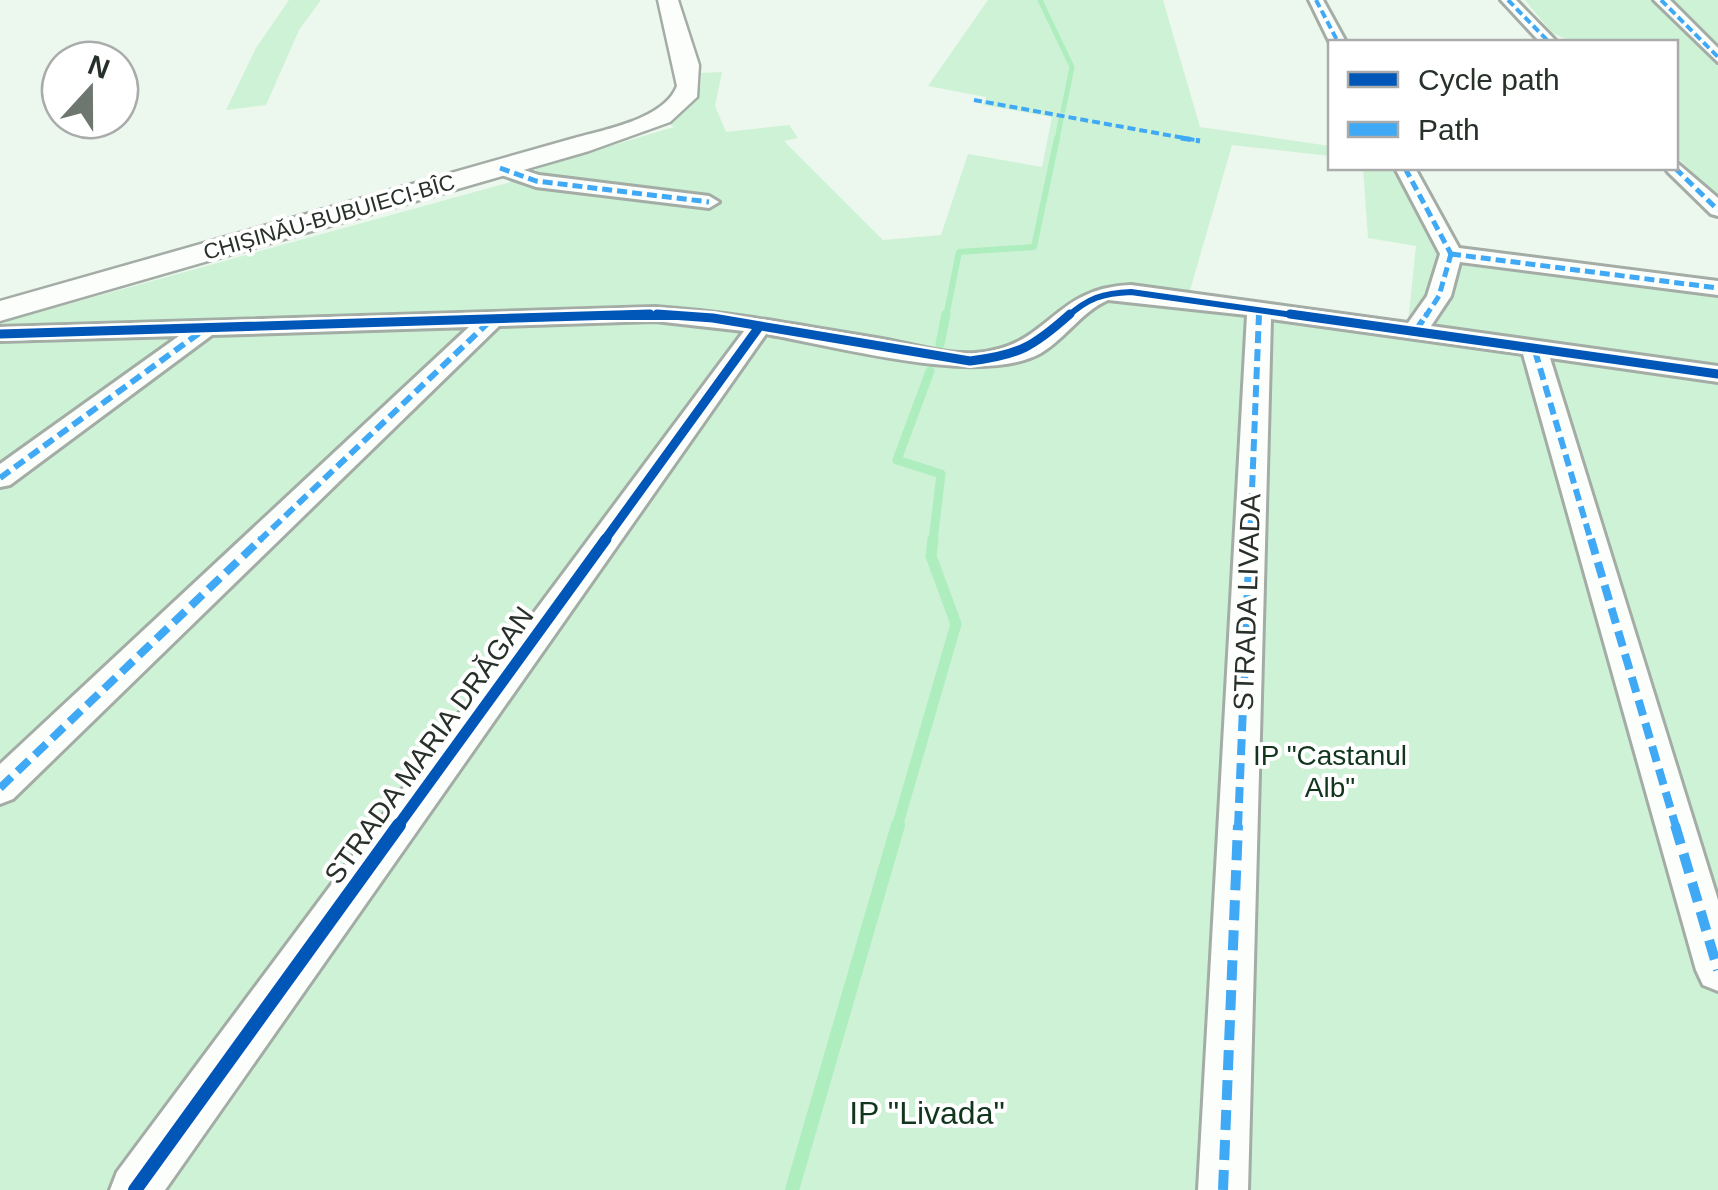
<svg xmlns="http://www.w3.org/2000/svg" width="1718" height="1190" font-family="Arial,sans-serif">
<style>
.green{fill:#cef2d6}
.lines{fill:none;stroke-linecap:round;stroke-linejoin:round}
.stream-far4{stroke:#aeedbe;stroke-width:5}
.stream-far3{stroke:#aeedbe;stroke-width:6}
.stream-far2{stroke:#aeedbe;stroke-width:9}
.stream-far1{stroke:#aeedbe;stroke-width:11}
.stream{stroke:#aeedbe;stroke-width:14}
.street-casing{stroke:#a3aca5;stroke-width:6}
.secondary-casing{stroke:#a3aca5;stroke-width:5}
.street{fill:#fcfefc;fill-rule:evenodd}
.secondary{fill:#fcfefc;fill-rule:evenodd}
.quiet-far4{stroke:#3fa9f5;stroke-width:4;stroke-dasharray:8 4;stroke-linecap:butt}
.quiet-far3{stroke:#3fa9f5;stroke-width:5;stroke-dasharray:10 5;stroke-linecap:butt}
.quiet-far2{stroke:#3fa9f5;stroke-width:6;stroke-dasharray:12 6;stroke-linecap:butt}
.quiet-far1{stroke:#3fa9f5;stroke-width:8;stroke-dasharray:16 8;stroke-linecap:butt}
.quiet{stroke:#3fa9f5;stroke-width:10;stroke-dasharray:20 10;stroke-linecap:butt}
.cycleway-far3-casing{stroke:#fff;stroke-width:10}
.cycleway-far2-casing{stroke:#fff;stroke-width:14}
.cycleway-far1-casing{stroke:#fff;stroke-width:18}
.cycleway-casing{stroke:#fff;stroke-width:20}
.cycleway-far3{stroke:#0057b8;stroke-width:6}
.cycleway-far2{stroke:#0057b8;stroke-width:9}
.cycleway-far1{stroke:#0057b8;stroke-width:11}
.cycleway{stroke:#0057b8;stroke-width:14}
.labels{text-anchor:middle;dominant-baseline:central;stroke-width:8;stroke-linejoin:round;paint-order:stroke}
.far-street-label{font-size:22px;fill:#28302a;stroke:#fff}
.street-label{font-size:28px;fill:#28302a;stroke:#fff}
.park-label{font-size:28px;fill:#11351d;stroke:#fff}
.near-park-label{font-size:32px;fill:#11351d;stroke:#fff}
</style>
<rect width="100%" height="100%" fill="#ecf7ee"/>
<g class="green">
<path d="M289 0H321L299 30 266 105 226 110 256 48Z"/>
<path d="M988 0H1163L1200 127 1330 146V156L1232 145 1189 294 1408 323 1416 246 1368 238 1363 168H1398L1444 263 1718 296V1190H0V323L536 175V168L674 127 667 122C687 109 704 100 701 73L722 72 715 106 726 132 789 125 798 138 784 141 883 240 941 235 968 154 1042 167 1052 117 983 105 986 97 928 86Z"/>
<path d="M1525 0H1718V199L1676 156V42H1573L1552 33Z"/>
</g>
<g class="lines">
<g class="stream-far4">
<path d="M1040 0 1072 67 1063 111"/>
<path d="M1057 140 1061 119"/>
</g>
<path class="stream-far3" d="M946 317 959 252 1034 247 1057 138"/>
<g class="stream-far2">
<path d="M940 344 946 314"/>
<path d="M930 371 897 460 941 474 933 541"/>
</g>
<path class="stream-far1" d="M897 827 956 624 931 556 933 539"/>
<path class="stream" d="M792 1190 898 825"/>
<g class="street-casing">
<g id="street">
<path d="M1309 0H1323L1346 42 1330 43Z"/>
<path d="M1501 0H1516L1557 42H1540Z"/>
<path d="M1654 0H1670L1718 48V62Z"/>
<path d="M500 162 539 175 709 196 719 202 709 208 536 187 493 172V164Z"/>
<path d="M1676 162 1718 198V216L1711 214 1668 172 1665 168H1676Z"/>
<path d="M1395 168H1415L1459 248 1718 281V295L1460 262 1451 296 1431 326 1718 366V382L1550 358 1718 900V991L1703 985 1696 970 1523 354 1271 319 1248 1190H1198L1247 315 1108 300C1081 312 1066 338 1041 353 982 387 835 346 766 334L165 1190H110L117 1172 744 331 655 321 499 326 13 799 0 804V764L469 327 212 335 10 485 0 487V464L179 336 0 341V327L655 307C729 312 802 326 876 338 907 343 943 355 975 353 1050 348 1051 288 1131 285L1408 323 1427 296 1440 254Z"/>
</g>
</g>
<g class="secondary-casing">
<path id="secondary" d="M658 0H678L699 65 697 97 670 122 589 151 0 321V301L571 139C602 130 664 120 677 86Z"/>
</g>
<use href="#street" class="street"/>
<use href="#secondary" class="secondary"/>
<g class="quiet-far4">
<path d="M1316 0 1338 42"/>
<path d="M1508 0 1549 42"/>
<path d="M1661 0 1718 57"/>
<path d="M974 100 1195 140"/>
</g>
<g class="quiet-far3">
<path d="M1181 138 1200 141"/>
<path d="M500 168 536 181 709 202"/>
<path d="M1405 168 1451 254"/>
<path d="M1675 168 1718 210"/>
<path d="M1451 254 1718 288"/>
<path d="M1425 317 1439 296 1451 254"/>
</g>
<g class="quiet-far2">
<path d="M1416 330 1427 314"/>
<path d="M1535 351 1591 541"/>
<path d="M0 478 202 331"/>
<path d="M259 541 491 320"/>
<path d="M1250 541 1259 314"/>
</g>
<g class="quiet-far1">
<path d="M1591 539 1676 827"/>
<path d="M0 788 261 539"/>
<path d="M1238 827 1250 539"/>
</g>
<g class="quiet">
<path d="M1675 825 1718 970"/>
<path d="M1223 1190 1238 825"/>
</g>
<g class="cycleway-far3-casing">
<g id="cycleway-far3">
<path d="M568 317H693"/>
<path d="M1067 317C1088 298 1103 293 1131 292L1307 317"/>
</g>
</g>
<g class="cycleway-far2-casing">
<g id="cycleway-far2">
<path d="M657 314 713 318 970 361C1019 355 1033 347 1070 314"/>
<path d="M1290 314 1718 374"/>
<path d="M0 334 650 314"/>
<path d="M604 541 759 327"/>
</g>
</g>
<g class="cycleway-far1-casing">
<path id="cycleway-far1" d="M397 827 606 539"/>
</g>
<g class="cycleway-casing">
<path id="cycleway" d="M135 1190 399 825"/>
</g>
<use href="#cycleway-far3" class="cycleway-far3"/>
<use href="#cycleway-far2" class="cycleway-far2"/>
<use href="#cycleway-far1" class="cycleway-far1"/>
<use href="#cycleway" class="cycleway"/>
</g>
<g class="labels">
<g class="far-street-label">
<text transform="translate(329 217) rotate(-16)">CHIȘINĂU-BUBUIECI-BÎC</text>
</g>
<g class="street-label">
<text transform="translate(1247 602) rotate(-88)">STRADA LIVADA</text>
<text transform="translate(429 745) rotate(-54)">STRADA MARIA DRĂGAN</text>
</g>
<g class="park-label">
<text x="1330" y="755">IP "Castanul<tspan x="1330" dy="32">Alb"</tspan></text>
</g>
<g class="near-park-label">
<text x="927" y="1113">IP "Livada"</text>
</g>
</g>
<rect x="1328" y="40" width="350" height="130" fill="#ffffff" stroke="#a9acaa" stroke-width="2.5"/>
<rect x="1348" y="72" width="50" height="15" fill="#0057b8" stroke="#a9acaa" stroke-width="2.5"/>
<text x="1418" y="90" font-size="30" fill="#28302a">Cycle path</text>
<rect x="1348" y="122" width="50" height="15" fill="#3fa9f5" stroke="#a9acaa" stroke-width="2.5"/>
<text x="1418" y="140" font-size="30" fill="#28302a">Path</text>
<g transform="translate(90 90) rotate(21)"><circle r="48" fill="#ffffff" stroke="#a9acaa" stroke-width="2.5"/>
<path d="M0-8L18 38L0 25L-18 38Z" fill="#6d766f"/>
<text y="-15" font-size="28" font-weight="bold" text-anchor="middle" fill="#28302a">N</text>
</g>
</svg>
